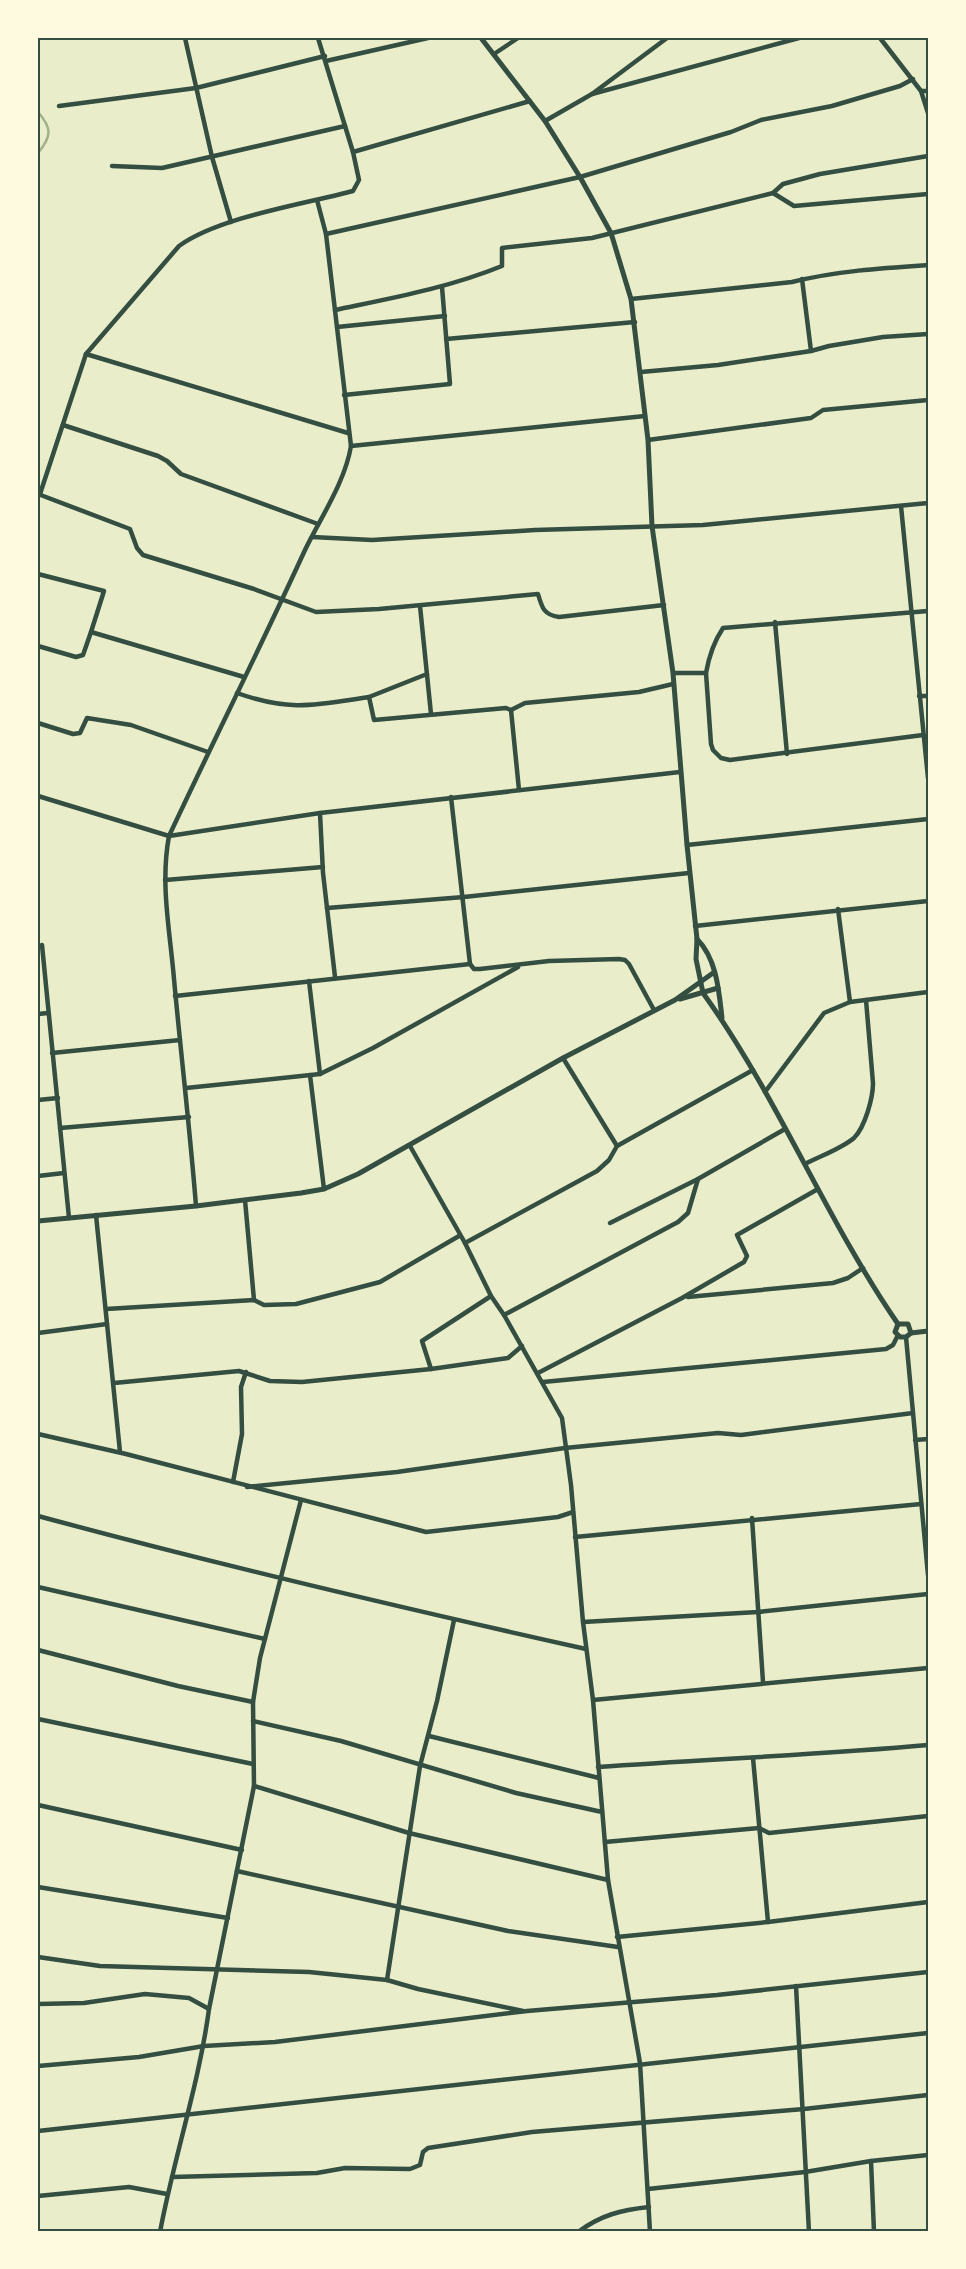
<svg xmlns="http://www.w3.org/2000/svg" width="966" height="2269" font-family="'Source Sans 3',sans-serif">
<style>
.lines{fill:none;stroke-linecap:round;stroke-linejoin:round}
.stream{stroke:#a3b18a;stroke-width:2.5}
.minor{stroke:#344e41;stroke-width:4.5}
.tertiary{stroke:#344e41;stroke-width:5}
.neatline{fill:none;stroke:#344e41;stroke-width:2}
</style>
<rect width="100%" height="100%" fill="#e9edc9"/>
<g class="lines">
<path class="stream" d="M38 112C52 128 52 136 38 153"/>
<g class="minor">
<path d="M185 38 212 157 231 222"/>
<path d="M880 38 921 91 928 113"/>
<path d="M494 54 518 38"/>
<path d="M326 61 428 38"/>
<path d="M921 91H928"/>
<path d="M592 94 799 38"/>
<path d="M59 106 196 88 325 56"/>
<path d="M545 121 592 94 667 38"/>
<path d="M353 152 530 101"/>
<path d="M112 166 162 168 345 126"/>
<path d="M773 193 794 206 928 194"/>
<path d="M326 234 580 177 731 132 761 120 832 106 900 86 913 79"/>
<path d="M802 279 811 351"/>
<path d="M631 299 792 282C836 271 883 268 928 265"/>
<path d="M335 310C392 298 448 288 502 266V248L592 238 773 193 783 184 820 174 928 156"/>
<path d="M337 327 445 316"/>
<path d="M446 339 635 322"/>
<path d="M86 354 348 433"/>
<path d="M641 372 718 365 811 351 829 346 883 337 928 334"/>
<path d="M344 395 450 384 442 287"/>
<path d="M63 425 158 456 167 461 181 474 318 524"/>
<path d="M648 440 811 418 823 410 928 400"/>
<path d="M351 446 645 416"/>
<path d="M38 494 130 529 137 548 143 555 254 589 316 612 379 609 538 594C542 608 544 615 559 617L664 605"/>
<path d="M40 494 86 354 179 246C219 217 304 204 353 191L359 180 353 152 318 38"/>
<path d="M901 506 928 778"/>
<path d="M312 537 372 540 535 530 703 525 928 503"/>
<path d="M38 574 104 591 91 632 244 677"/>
<path d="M420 606 431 714"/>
<path d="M775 622 787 754"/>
<path d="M38 646 76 657 83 655 91 632"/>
<path d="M673 673H706C709 656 713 643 723 628L928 611"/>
<path d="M706 673 711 744 713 750 721 758 730 760 923 735"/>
<path d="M237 693C290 712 315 705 369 697L374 720 506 708 511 710 525 703 639 692 673 684"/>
<path d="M919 696H928"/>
<path d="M369 697 427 674"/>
<path d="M511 710 519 790"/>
<path d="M38 723 73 734 80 733 87 718 131 725 208 752"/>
<path d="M38 796 169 836 320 813 680 772"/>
<path d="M451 797 470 964"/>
<path d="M320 813 323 873 335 977"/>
<path d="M687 845 928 819"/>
<path d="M165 880 323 867"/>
<path d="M327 908 464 897 689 873"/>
<path d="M838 909 850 1002"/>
<path d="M695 926 928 901"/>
<path d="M42 945 69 1218"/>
<path d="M309 981 320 1074"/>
<path d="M175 996 470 964 474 969H480L549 961 619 959 625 960 629 964 654 1010"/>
<path d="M38 1014 48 1013"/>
<path d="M52 1053 180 1040"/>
<path d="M563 1058 617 1146"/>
<path d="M310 1075 324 1189"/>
<path d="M186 1088 320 1074 373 1048 518 967"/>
<path d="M765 1092 824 1013 850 1002 928 992"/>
<path d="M38 1100 58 1098"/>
<path d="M60 1128 189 1117"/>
<path d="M410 1146 465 1243 491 1296 504 1315 562 1418 571 1485 583 1622 593 1700 608 1880 640 2063 650 2232"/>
<path d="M805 1164C820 1156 841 1149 854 1138 865 1127 873 1098 873 1083L866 1000"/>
<path d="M38 1176 64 1173"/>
<path d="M245 1200 254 1300"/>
<path d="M196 1206C190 1130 181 1055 174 979 170 931 160 884 169 836 214 740 261 646 305 550 321 517 345 482 351 446L326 234 317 200"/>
<path d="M96 1215 120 1452"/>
<path d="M610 1223 698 1179"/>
<path d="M465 1243 597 1171 609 1160 617 1146 753 1070"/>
<path d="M688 1297 833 1283 848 1278 863 1268"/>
<path d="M106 1309 254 1300 264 1305 296 1304 380 1282 459 1236"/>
<path d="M504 1315 678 1222 688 1213 698 1179 785 1129"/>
<path d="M38 1333 107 1324"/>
<path d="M906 1337 928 1575"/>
<path d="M431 1369 422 1341 491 1296"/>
<path d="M538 1373 682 1298 744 1262 747 1256 737 1235 818 1189"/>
<path d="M543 1382 886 1349 893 1345 898 1335"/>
<path d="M114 1383 239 1371 270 1381 302 1382 431 1369 508 1358 522 1346"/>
<path d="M38 1434 126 1454 426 1532 558 1517 573 1512"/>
<path d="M915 1440 928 1439"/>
<path d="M233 1482 242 1434 241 1387 246 1372"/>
<path d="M247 1487 397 1472 565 1448 718 1433 741 1435 913 1413"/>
<path d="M38 1516C219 1565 402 1608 586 1649"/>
<path d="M752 1518 763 1682"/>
<path d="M575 1537 921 1504"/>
<path d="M38 1587 265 1639"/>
<path d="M583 1622 758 1612 928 1594"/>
<path d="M38 1650 178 1686 253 1702"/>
<path d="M593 1700 928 1668"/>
<path d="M38 1719 253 1764"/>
<path d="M253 1721 341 1741 516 1793 602 1812"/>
<path d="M429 1736 599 1778"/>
<path d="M753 1758 768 1922"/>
<path d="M598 1767C708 1759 819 1755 928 1745"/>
<path d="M254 1786 409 1833 608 1880"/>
<path d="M38 1805 242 1850"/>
<path d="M605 1842 759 1828 769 1833 928 1816"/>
<path d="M237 1871 508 1931 618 1947"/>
<path d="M38 1887 228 1918"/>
<path d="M617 1937 768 1922 928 1902"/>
<path d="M38 1957 100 1966 309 1972 387 1980 418 1989 523 2011"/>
<path d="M387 1980 420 1766 437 1701 454 1620"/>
<path d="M796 1986 809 2232"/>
<path d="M38 2004 84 2003 145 1994 189 1998 209 2009"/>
<path d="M38 2066 139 2057 204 2046 275 2042 527 2011 717 1995 928 1972"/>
<path d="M38 2131 928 2033"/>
<path d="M871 2161 874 2232"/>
<path d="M172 2177 317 2173 345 2168 410 2169 420 2165 423 2152 428 2148 532 2132 804 2109 928 2095"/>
<path d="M648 2189 805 2172 871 2161 928 2155"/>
<path d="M38 2196 129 2187 167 2194"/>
<path d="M160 2232C174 2157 199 2084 209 2009L254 1786 253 1702 260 1658 301 1500"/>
<path d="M578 2232C601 2215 621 2210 649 2207"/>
</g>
<g class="tertiary">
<path d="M481 38 545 121 580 177 611 233 631 299 648 440 652 526 673 673 687 845 697 939 696 959 703 993C778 1097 825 1218 898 1324"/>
<path d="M697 939C717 959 719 992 722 1018"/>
<path d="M680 999 718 988"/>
<path d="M38 1221 196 1206 301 1193 324 1189 358 1174 563 1058 675 1000 713 973"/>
<path d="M898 1324 895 1332 900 1337H906L911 1333 928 1331"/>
<path d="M898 1324H908L911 1333"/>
</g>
</g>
<rect width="966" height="2269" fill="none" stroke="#fefae0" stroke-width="78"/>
<rect x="39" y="39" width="888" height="2191" class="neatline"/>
</svg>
